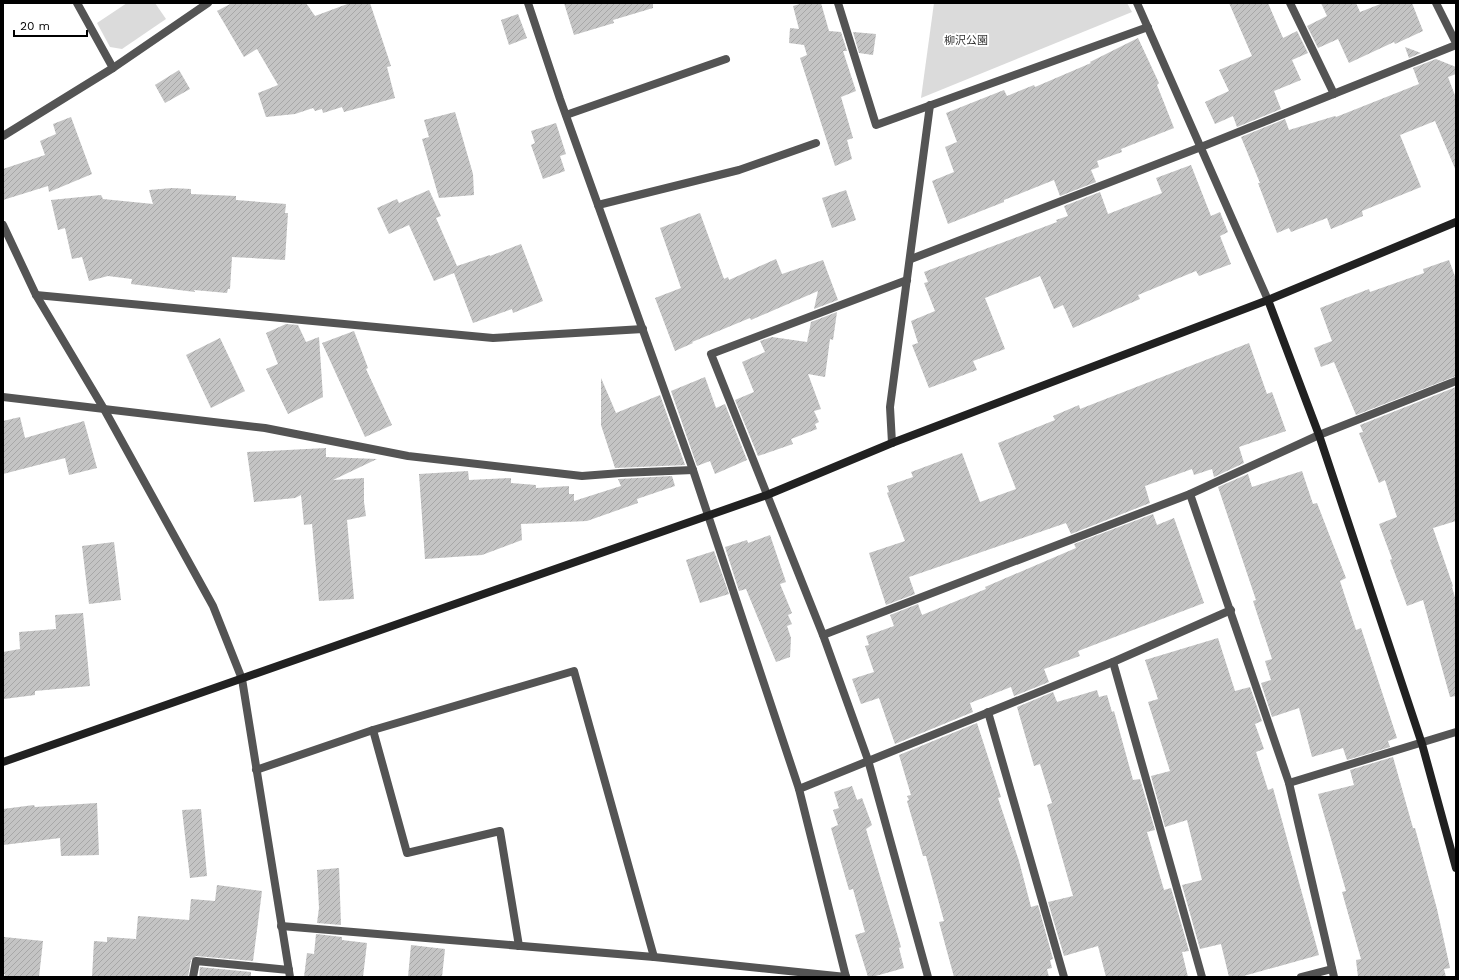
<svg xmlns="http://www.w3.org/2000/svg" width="1459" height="980" viewBox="0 0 1459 980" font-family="'Work Sans','Noto Sans JP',sans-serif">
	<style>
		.park { fill: #dbdbdb }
		.building { fill: url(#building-hatch) }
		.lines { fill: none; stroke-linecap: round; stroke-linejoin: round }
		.lane { stroke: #545454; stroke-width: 8 }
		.street { stroke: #545454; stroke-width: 8 }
		.secondary { stroke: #212121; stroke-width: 8 }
		.labels { text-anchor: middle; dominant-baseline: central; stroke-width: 4; stroke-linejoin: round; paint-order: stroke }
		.park-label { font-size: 11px; fill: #323232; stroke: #fff }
	</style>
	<defs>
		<pattern id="building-hatch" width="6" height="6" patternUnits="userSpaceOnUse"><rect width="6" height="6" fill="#c4c4c4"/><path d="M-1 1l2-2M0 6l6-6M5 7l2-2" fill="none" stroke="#a7a7a7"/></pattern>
	</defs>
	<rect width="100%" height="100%" fill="#fff"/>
	<g class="park">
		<polygon points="127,3 155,3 166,19 122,49 110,47 97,23"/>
		<polygon points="934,3 1127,3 1132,12 921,98"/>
	</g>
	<g class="building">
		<polygon points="232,3 306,3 315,16 350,3 370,3 391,66 387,67 395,98 344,112 342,107 323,113 322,109 315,111 313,108 295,114 266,117 258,93 278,85 257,49 244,57 217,11"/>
		<polygon points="564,3 653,3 653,8 613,20 614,23 574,35"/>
		<polygon points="803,3 821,3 829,31 841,32 847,51 843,51 856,91 841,97 853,138 847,140 852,159 835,166 800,58 807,55 804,45 789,43 790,28 799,29 793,6"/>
		<polygon points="1229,3 1268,3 1283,38 1297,31 1308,53 1292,60 1301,80 1274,91 1281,109 1237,127 1233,116 1215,124 1205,102 1229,91 1219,70 1252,56"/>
		<polygon points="1321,3 1356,3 1360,12 1383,3 1412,3 1423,31 1395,44 1394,42 1349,63 1338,39 1318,48 1307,26 1327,16"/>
		<polygon points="518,14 527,38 509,45 501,20"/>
		<polygon points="853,32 876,34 873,55 859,53"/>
		<polygon points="1138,38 1159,83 1157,85 1174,128 1121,149 1122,152 1097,161 1099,167 1091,170 1096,182 1060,196 1054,180 1004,200 1004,202 948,224 932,181 954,172 945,147 957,142 946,113 1004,90 1007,96 1034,85 1035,87 1091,63 1090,62"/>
		<polygon points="1405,47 1421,53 1409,58"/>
		<polygon points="1436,59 1456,67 1456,74 1448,77 1456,98 1456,171 1435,121 1400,135 1421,187 1362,211 1363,216 1331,229 1327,218 1291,232 1289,228 1277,233 1258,183 1260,183 1241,137 1285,119 1289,130 1335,116 1336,117 1419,84 1413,68"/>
		<polygon points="179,70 190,89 165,103 155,85"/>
		<polygon points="455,112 473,174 474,195 439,198 422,139 429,137 424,120"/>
		<polygon points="71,117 92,174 49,192 48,186 3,200 3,169 45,155 40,141 56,134 53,124"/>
		<polygon points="556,123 566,154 560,156 565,171 543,179 531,145 535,143 531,131"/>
		<polygon points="1191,165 1211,216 1220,212 1228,232 1220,236 1231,264 1199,276 1196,271 1138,295 1140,299 1073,328 1063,305 1054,309 1040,276 985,298 1005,349 973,361 977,370 929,388 912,345 918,343 911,321 935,311 924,283 928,282 924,272 1057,222 1056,220 1068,216 1064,206 1100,192 1108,214 1162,193 1156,178"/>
		<polygon points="172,188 191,189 191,194 236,196 236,200 286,204 285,213 288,213 285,260 232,257 230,289 228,289 227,293 194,290 195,292 131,284 132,279 108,276 89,281 82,257 72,259 65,228 58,230 51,200 101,195 103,199 153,204 149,190"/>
		<polygon points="429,190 441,216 436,218 457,266 490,255 490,256 521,244 543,301 513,313 512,309 473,323 454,273 434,281 409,225 389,234 377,208 397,199 399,203"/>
		<polygon points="846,190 856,220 832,228 822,198"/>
		<polygon points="700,213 724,279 728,277 729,280 776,259 782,274 823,260 838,300 814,309 818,291 751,320 750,318 692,342 693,343 675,351 655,298 681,288 660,228"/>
		<polygon points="1449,260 1456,279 1456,376 1356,415 1334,362 1321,367 1314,348 1332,341 1320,308 1369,289 1370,292 1424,273 1423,269"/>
		<polygon points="837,312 833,340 830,339 825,377 808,374 821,409 814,411 819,422 815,424 817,429 791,439 793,444 758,456 735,400 754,392 742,362 765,352 760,341 772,337 807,342 811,322"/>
		<polygon points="286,324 298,325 306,342 319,337 323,397 288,414 266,369 278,364 266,333"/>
		<polygon points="354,331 368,368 366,369 392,425 365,437 322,343"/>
		<polygon points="220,338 245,391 211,408 186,355"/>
		<polygon points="1249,343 1267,394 1272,392 1286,431 1239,447 1244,463 1214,477 1212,469 1194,475 1192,469 1145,486 1150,503 1071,534 1066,523 909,577 915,594 886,605 869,553 905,541 887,493 889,492 887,486 913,477 911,472 962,453 980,502 1016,489 998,443 1055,420 1053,416 1079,405 1080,409"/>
		<polygon points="705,377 716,408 725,404 747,460 715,474 710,461 697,466 671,391"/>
		<polygon points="601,378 616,413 660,395 685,465 615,468 601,425"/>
		<polygon points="1456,387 1456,521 1433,528 1453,586 1452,587 1456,601 1456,696 1450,697 1423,600 1407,606 1390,560 1392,559 1379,524 1397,517 1385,480 1379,483 1359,433 1363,432 1360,425"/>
		<polygon points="20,417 25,438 84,421 97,468 69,475 65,458 3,474 3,421"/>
		<polygon points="326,448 326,457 377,459 333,480 364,478 364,502 366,516 347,520 354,599 319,601 312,524 304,525 301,495 295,498 254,502 247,452"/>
		<polygon points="468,471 469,480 511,478 511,483 536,485 536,488 569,486 569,494 574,494 574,501 621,486 618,479 672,476 675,486 637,499 638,503 587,521 521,524 522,540 482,555 425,559 419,474"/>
		<polygon points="1302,471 1313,504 1317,503 1346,578 1340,581 1356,630 1361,628 1397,738 1388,741 1390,747 1347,760 1343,748 1312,757 1299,708 1272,717 1261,683 1271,680 1265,661 1272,659 1253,601 1256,600 1218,487 1248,474 1252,487"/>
		<polygon points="1153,514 1157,525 1174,518 1204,603 1078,651 1080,656 1044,669 1049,682 1014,696 1011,687 970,703 973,712 895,744 879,698 861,704 852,679 874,672 865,646 869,645 866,636 894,626 890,615 918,604 922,615 986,589 985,587 1076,548 1074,544"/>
		<polygon points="770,535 786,582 780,584 792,613 788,615 792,624 787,626 791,638 790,657 776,662 746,589 739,591 725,547 747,540 748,543"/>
		<polygon points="114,542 121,600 89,604 82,546"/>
		<polygon points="714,551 729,594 700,603 686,560"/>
		<polygon points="83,613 90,686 35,691 35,695 4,699 3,652 20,649 19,632 56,629 55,615"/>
		<polygon points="1218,638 1235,691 1250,687 1262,721 1255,724 1264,749 1256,752 1268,790 1273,788 1319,955 1240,977 1229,977 1221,944 1200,949 1182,885 1202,880 1187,820 1165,827 1151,776 1170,771 1148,702 1158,699 1145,660"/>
		<polygon points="1097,690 1099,697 1107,695 1112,712 1114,711 1133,780 1140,779 1155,830 1147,832 1164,890 1171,888 1189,951 1182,952 1188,977 1106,977 1098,946 1064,956 1048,902 1073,896 1047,805 1052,803 1040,764 1034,766 1017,707 1053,692 1057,702"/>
		<polygon points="977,723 1001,797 998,798 1019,861 1031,907 1038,905 1053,959 1050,960 1052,968 1047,969 1049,977 954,977 939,922 944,921 926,856 923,856 907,801 909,800 907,796 911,795 899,755"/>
		<polygon points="1393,757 1413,828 1415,828 1437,909 1450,968 1444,969 1446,977 1358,977 1356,960 1361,959 1342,892 1346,891 1318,794 1354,785 1350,770"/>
		<polygon points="852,786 857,800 862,798 872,825 866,829 901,947 899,948 904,968 872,977 868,977 855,935 865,932 853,889 849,890 831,828 838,825 833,810 839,808 834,792"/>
		<polygon points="97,803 99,855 61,856 60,838 3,845 3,809 34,805 35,807"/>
		<polygon points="201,809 207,876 190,878 182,810"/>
		<polygon points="339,868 341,925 317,923 319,908 317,870"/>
		<polygon points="217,885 262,891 253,961 196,956 191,960 188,977 92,977 94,941 107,942 107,937 136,939 138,916 189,920 191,899 215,901"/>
		<polygon points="316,934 342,937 342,940 367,943 363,977 304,977 307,953 314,954"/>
		<polygon points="4,937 43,941 39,977 4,977 5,974 3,974"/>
		<polygon points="411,945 445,949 442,977 408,977"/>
		<polygon points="200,967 251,972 251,977 199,977"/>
	</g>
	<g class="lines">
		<polyline class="lane" points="36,295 493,338 643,329"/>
		<g class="street">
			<polyline points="77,3 113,68"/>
			<polyline points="528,3 560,99 693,470 799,789 846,977"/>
			<polyline points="838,3 876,125 1148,27"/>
			<polyline points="1137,3 1268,300"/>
			<polyline points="1290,3 1334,94"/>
			<polyline points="1436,3 1456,43"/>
			<polyline points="566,115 726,59"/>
			<polyline points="3,136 113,68 208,3"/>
			<polyline points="598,205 739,170 816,143"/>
			<polyline points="3,225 36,295 104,409 213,606 242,679 290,977"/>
			<polyline points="911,259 1201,147 1456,45"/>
			<polyline points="907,280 711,354 823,635 868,760 928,977"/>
			<polyline points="3,397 265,428 408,456 582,476 621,473 693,470"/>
			<polyline points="892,443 890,407 930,105"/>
			<polyline points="1190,494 1289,783 1334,977"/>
			<polyline points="823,635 1190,494 1319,435 1456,381"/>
			<polyline points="1113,662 1202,977"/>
			<polyline points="988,712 1064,977"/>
			<polyline points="373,730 407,853 500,831 519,946"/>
			<polyline points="256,770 373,730 574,671 654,957"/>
			<polyline points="1289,783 1456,732"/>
			<polyline points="799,789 1113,662 1231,610"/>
			<polyline points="281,926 654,957 846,977"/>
			<polyline points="193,977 196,961 289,970"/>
			<polyline points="1301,977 1332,969"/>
		</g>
		<g class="secondary">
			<polyline points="1268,300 1319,435 1422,744 1456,868"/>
			<polyline points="3,762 767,495 892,443 1268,300 1456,222"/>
		</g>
	</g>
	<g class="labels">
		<g class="park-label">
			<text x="966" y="40">柳沢公園</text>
		</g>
	</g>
	<rect width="1459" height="980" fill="none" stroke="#000000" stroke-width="8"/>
	<path d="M14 30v6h73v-6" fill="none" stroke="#000000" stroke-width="2"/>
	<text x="20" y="30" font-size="12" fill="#000000" stroke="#ffffff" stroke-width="3" paint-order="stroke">20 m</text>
</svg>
